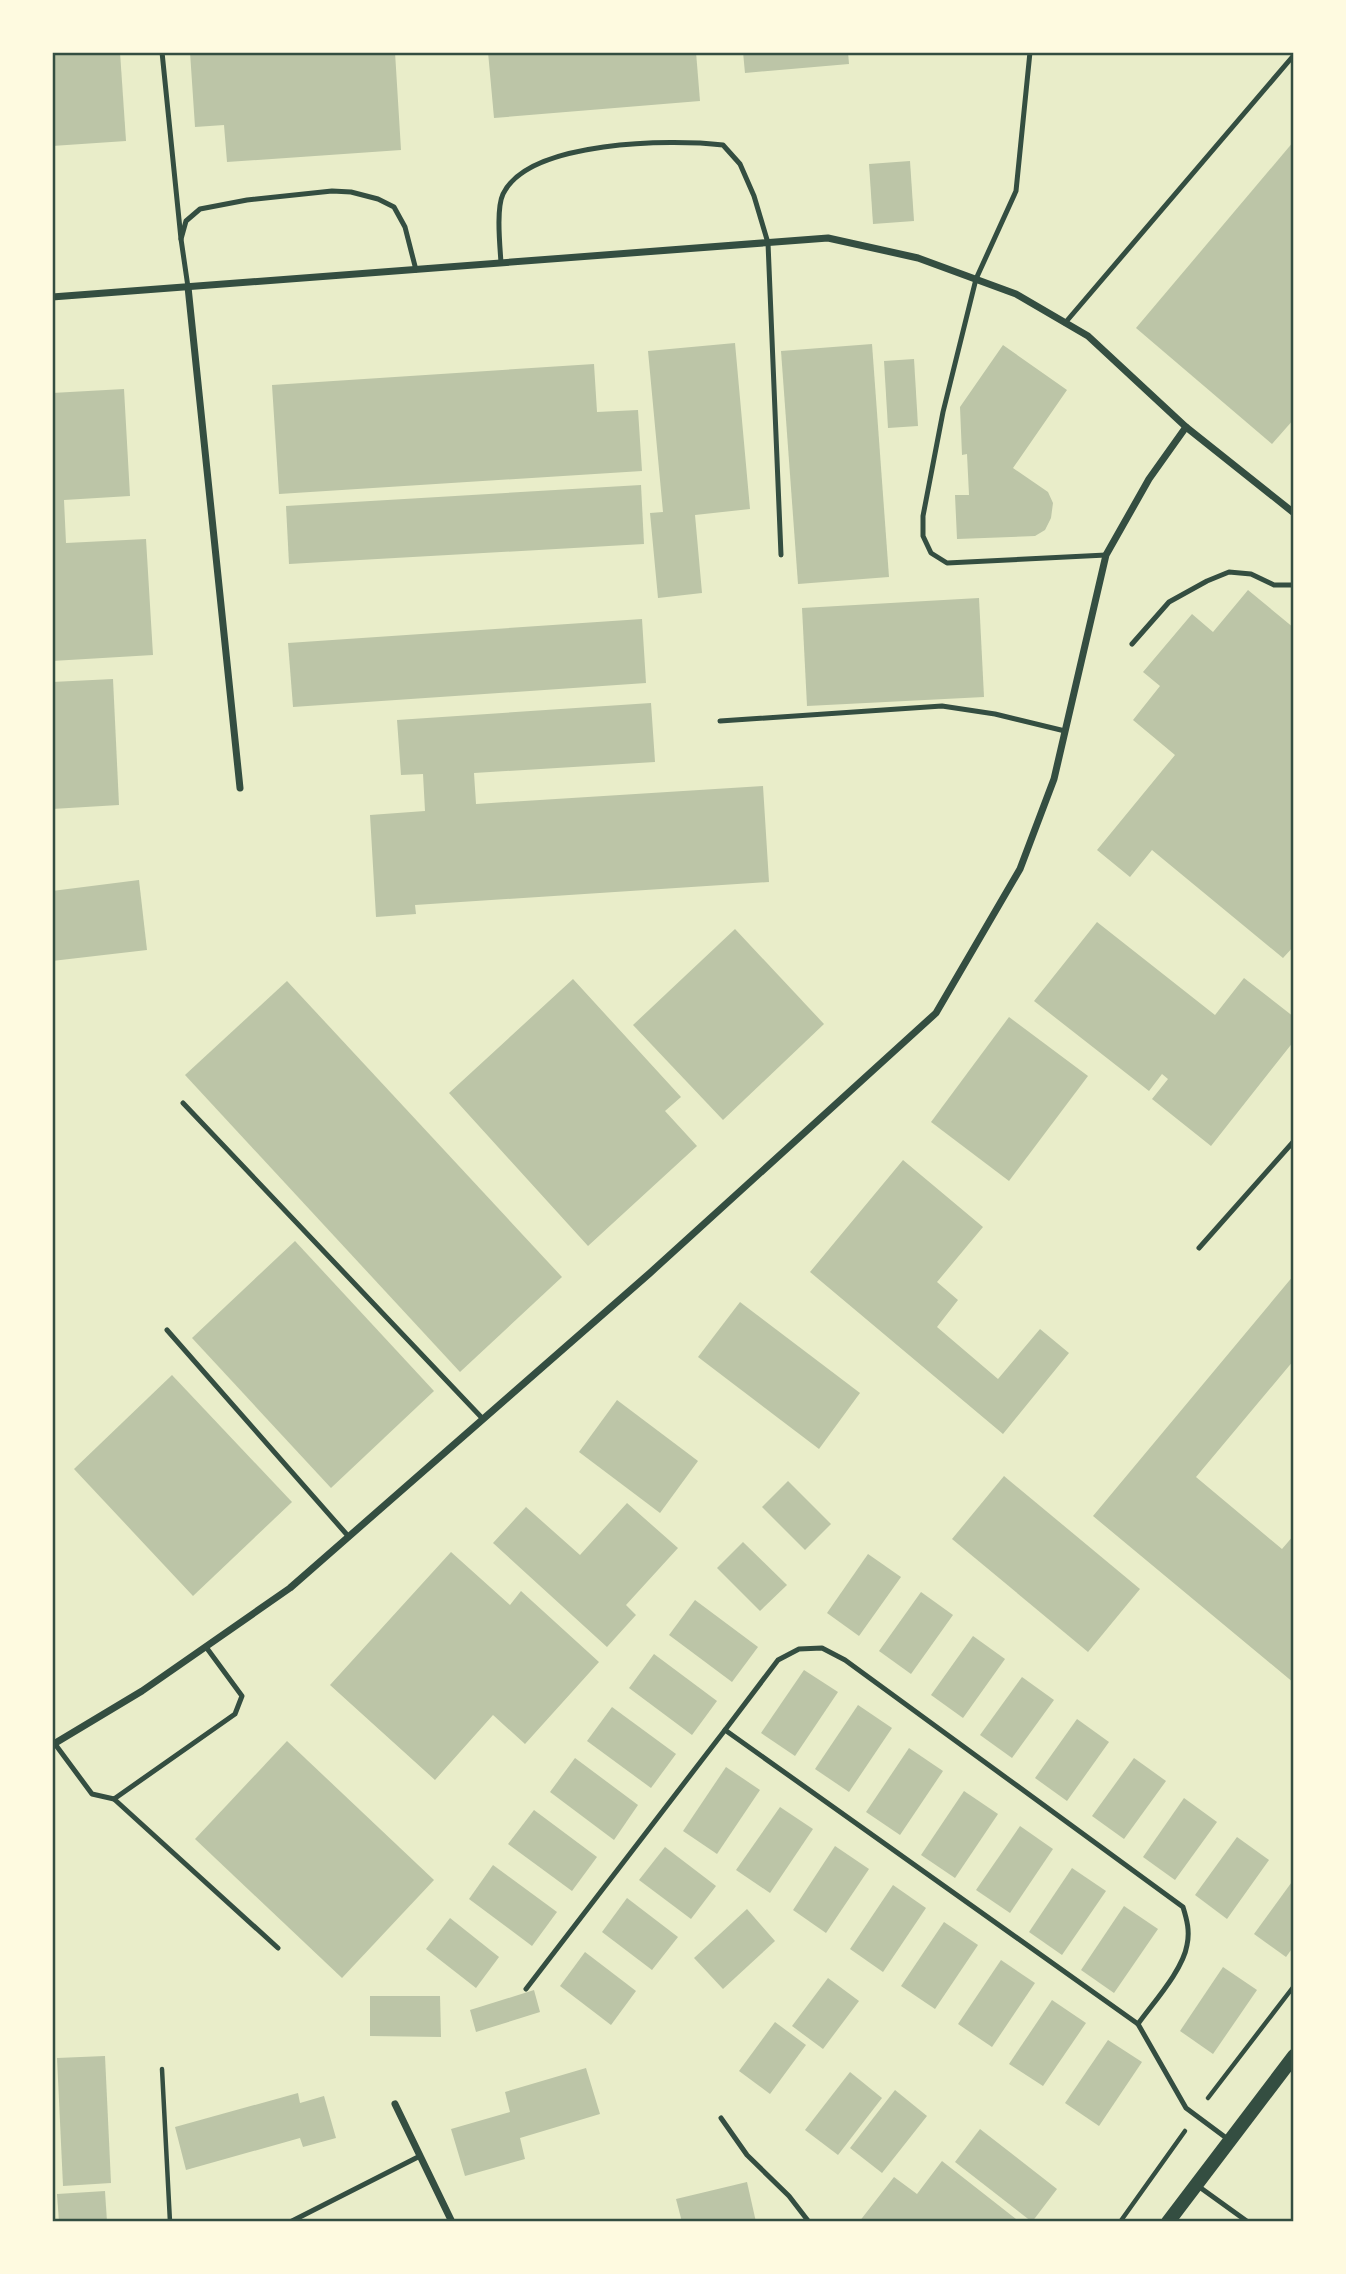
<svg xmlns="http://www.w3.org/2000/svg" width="1346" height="2274" viewBox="0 0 1346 2274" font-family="Quicksand,sans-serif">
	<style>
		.building { fill: #bcc5a7 }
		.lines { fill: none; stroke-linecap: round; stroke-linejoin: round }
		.path { stroke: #344e41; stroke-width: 4.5 }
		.service { stroke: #344e41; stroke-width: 5 }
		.minor { stroke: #344e41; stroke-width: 7 }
		.secondary { stroke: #344e41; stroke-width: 14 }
		.neatline { fill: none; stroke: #344e41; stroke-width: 2.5 }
	</style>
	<rect width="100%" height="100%" fill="#e9edc9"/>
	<g class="building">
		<polygon points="52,52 120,52 126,141 52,146"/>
		<polygon points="190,52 395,52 401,150 227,162 224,125 195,127"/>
		<polygon points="488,52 696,52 700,101 494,118"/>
		<polygon points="743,52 848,52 849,64 745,73"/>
		<polygon points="1294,141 1294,419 1272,444 1136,328"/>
		<polygon points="910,161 914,221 873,224 869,164"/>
		<polygon points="735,343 750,509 695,515 702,593 658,598 650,513 663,512 648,351"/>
		<polygon points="872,344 889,577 798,584 781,351"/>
		<polygon points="1003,345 1067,390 1013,468 1048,492 1053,503 1051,518 1045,530 1035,536 957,539 955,495 969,495 967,454 962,455 960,407"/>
		<polygon points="914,359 918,426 888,428 884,361"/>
		<polygon points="594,364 597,412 638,410 642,471 279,494 272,385"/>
		<polygon points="124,389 130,496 64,500 66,543 146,539 153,655 52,661 52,393"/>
		<polygon points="641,485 644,544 289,564 286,506"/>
		<polygon points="1248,590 1294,628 1294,946 1283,958 1152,850 1130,877 1097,850 1175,755 1133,720 1160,686 1143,672 1192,614 1213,632"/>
		<polygon points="979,598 984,697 807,706 802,608"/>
		<polygon points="642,619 646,683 293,707 288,643"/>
		<polygon points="113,679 119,805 52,809 52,682"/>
		<polygon points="651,703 655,762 474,773 476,804 763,786 769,882 415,905 416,914 376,917 370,815 425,811 423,774 401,775 397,720"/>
		<polygon points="139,880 147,950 52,961 52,891"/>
		<polygon points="1097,922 1215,1015 1244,978 1294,1017 1294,1041 1211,1146 1152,1099 1168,1079 1162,1074 1149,1091 1034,1001"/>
		<polygon points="735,929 824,1024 723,1120 633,1025"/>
		<polygon points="573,979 681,1097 665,1111 697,1146 588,1246 449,1093"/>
		<polygon points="287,981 562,1277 460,1372 185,1075"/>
		<polygon points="1009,1017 1088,1076 1009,1181 931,1122"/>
		<polygon points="903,1160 983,1227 937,1282 958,1300 937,1327 998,1379 1040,1329 1069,1353 1003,1434 810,1272"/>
		<polygon points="295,1241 434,1391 331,1488 192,1338"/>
		<polygon points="1294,1275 1294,1360 1196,1477 1282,1549 1294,1535 1294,1683 1093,1516"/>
		<polygon points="740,1302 860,1393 819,1449 698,1357"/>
		<polygon points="172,1375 292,1502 193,1596 74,1469"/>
		<polygon points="617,1400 698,1461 660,1513 579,1452"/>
		<polygon points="1004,1476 1140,1589 1088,1652 952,1539"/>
		<polygon points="788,1481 831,1524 805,1550 762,1507"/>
		<polygon points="627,1503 678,1548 626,1605 636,1615 607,1647 493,1543 526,1507 580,1555"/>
		<polygon points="743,1542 787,1585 760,1611 717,1568"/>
		<polygon points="451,1552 510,1605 521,1591 599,1662 525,1744 493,1715 435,1780 330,1685"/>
		<polygon points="868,1554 901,1577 859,1636 827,1613"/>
		<polygon points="921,1592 953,1615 911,1674 879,1651"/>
		<polygon points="695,1600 758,1647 732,1682 669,1635"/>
		<polygon points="973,1636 1005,1659 963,1718 931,1695"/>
		<polygon points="654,1654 717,1701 692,1735 629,1688"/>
		<polygon points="804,1670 838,1692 795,1756 761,1733"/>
		<polygon points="1022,1677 1054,1700 1012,1758 980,1735"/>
		<polygon points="858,1705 892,1728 849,1792 815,1769"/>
		<polygon points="612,1707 676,1754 651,1788 587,1741"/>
		<polygon points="1077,1719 1109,1742 1067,1801 1035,1778"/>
		<polygon points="287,1741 434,1880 342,1978 195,1839"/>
		<polygon points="909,1748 943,1771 900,1835 866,1812"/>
		<polygon points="575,1758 638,1805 614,1840 550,1792"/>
		<polygon points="1134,1758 1166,1781 1124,1839 1092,1816"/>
		<polygon points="726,1767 760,1790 717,1854 683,1831"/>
		<polygon points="964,1791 998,1814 955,1878 921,1855"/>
		<polygon points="1184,1798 1217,1822 1175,1880 1143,1857"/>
		<polygon points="780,1807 813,1829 770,1893 736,1870"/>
		<polygon points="534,1810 597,1857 572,1891 508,1844"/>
		<polygon points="1020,1826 1053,1849 1010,1913 976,1890"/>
		<polygon points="1237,1837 1269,1860 1227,1919 1195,1895"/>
		<polygon points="835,1846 869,1869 826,1933 793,1910"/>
		<polygon points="665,1847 716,1886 691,1919 639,1880"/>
		<polygon points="493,1865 557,1912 532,1946 469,1899"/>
		<polygon points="1072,1868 1106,1891 1062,1955 1029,1932"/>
		<polygon points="1294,1879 1294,1946 1286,1957 1254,1934"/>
		<polygon points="893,1885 926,1908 883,1972 850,1949"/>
		<polygon points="627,1898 678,1937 652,1970 602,1932"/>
		<polygon points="1124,1906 1158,1929 1114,1993 1081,1970"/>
		<polygon points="747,1909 775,1941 723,1989 694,1958"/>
		<polygon points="450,1918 499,1957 476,1988 426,1949"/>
		<polygon points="944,1922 978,1945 935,2009 901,1986"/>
		<polygon points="585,1952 636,1991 611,2025 560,1986"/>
		<polygon points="1001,1960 1035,1983 992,2047 958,2024"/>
		<polygon points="1223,1967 1257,1990 1213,2054 1180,2031"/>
		<polygon points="828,1978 859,2001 823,2049 792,2026"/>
		<polygon points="534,1990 540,2012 476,2032 470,2010"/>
		<polygon points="370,1996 440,1996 441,2037 370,2036"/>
		<polygon points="1052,2000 1086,2023 1043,2086 1009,2064"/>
		<polygon points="775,2022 806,2045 770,2094 739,2071"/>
		<polygon points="1108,2040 1142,2062 1099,2126 1065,2103"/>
		<polygon points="105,2056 111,2183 63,2186 57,2058"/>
		<polygon points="586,2068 600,2114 520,2138 525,2159 465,2176 451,2129 510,2112 505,2092"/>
		<polygon points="850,2072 882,2098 838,2155 805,2130"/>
		<polygon points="895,2090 927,2116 882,2173 850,2148"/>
		<polygon points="298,2093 300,2103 324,2096 336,2138 303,2147 300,2138 186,2170 175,2127"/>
		<polygon points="980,2129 1057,2189 1032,2222 955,2162"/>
		<polygon points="942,2161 1016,2219 1014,2222 859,2222 894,2177 917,2194"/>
		<polygon points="747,2182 756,2222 682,2222 676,2199"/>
		<polygon points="105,2191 107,2222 59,2222 57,2194"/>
	</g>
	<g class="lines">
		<g class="path">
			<polyline points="162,2069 170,2222"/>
			<polyline points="1208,2098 1294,1986"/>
			<polyline points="1120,2222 1185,2131"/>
		</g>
		<g class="service">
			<polyline points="162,52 181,239 188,287"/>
			<polyline points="1030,52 1016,191 976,279 943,412 923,516 923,536 931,553 947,563 1106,555"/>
			<polyline points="181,239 186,221 200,209 247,200 332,191 351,192 378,199 394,207 405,227 416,270"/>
			<path d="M501,263c-1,-17 -5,-54 2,-69 26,-54 169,-55 220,-49l17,19 14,32 14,47 13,312"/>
			<polyline points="1065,323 1294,55"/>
			<polyline points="1132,644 1169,602 1207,581 1229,572 1251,574 1274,585 1294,585"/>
			<polyline points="720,721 942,706 995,714 1065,731"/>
			<polyline points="183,1103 483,1419"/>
			<polyline points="1199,1248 1294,1141"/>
			<polyline points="167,1330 349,1537"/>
			<path d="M725,1730l53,-70 21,-11 23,-1 23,12 338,247c4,13 7,24 4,38 -4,25 -34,58 -49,79"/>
			<polyline points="55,1744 92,1794 114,1799 235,1714 242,1696 206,1647"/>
			<polyline points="114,1799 278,1948"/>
			<polyline points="526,1989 725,1730 1138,2024 1186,2108 1229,2140"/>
			<polyline points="721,2118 747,2155 789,2196 809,2222"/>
			<polyline points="1198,2186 1248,2222"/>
			<polyline points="290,2222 420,2156"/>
		</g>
		<g class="minor">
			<polyline points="188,287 240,788"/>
			<polyline points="52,297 828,238 918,258 1016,294 1088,336 1186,427 1294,513"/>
			<polyline points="52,1745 142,1691 290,1588 650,1273 936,1013 1020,869 1054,779 1106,555 1149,479 1186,427"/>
			<polyline points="395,2104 452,2222"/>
		</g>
		<polyline class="secondary" points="1168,2222 1294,2056"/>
	</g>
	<rect width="1346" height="2274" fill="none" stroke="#fefae0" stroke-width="108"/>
	<rect x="54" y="54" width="1238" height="2166" class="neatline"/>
</svg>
